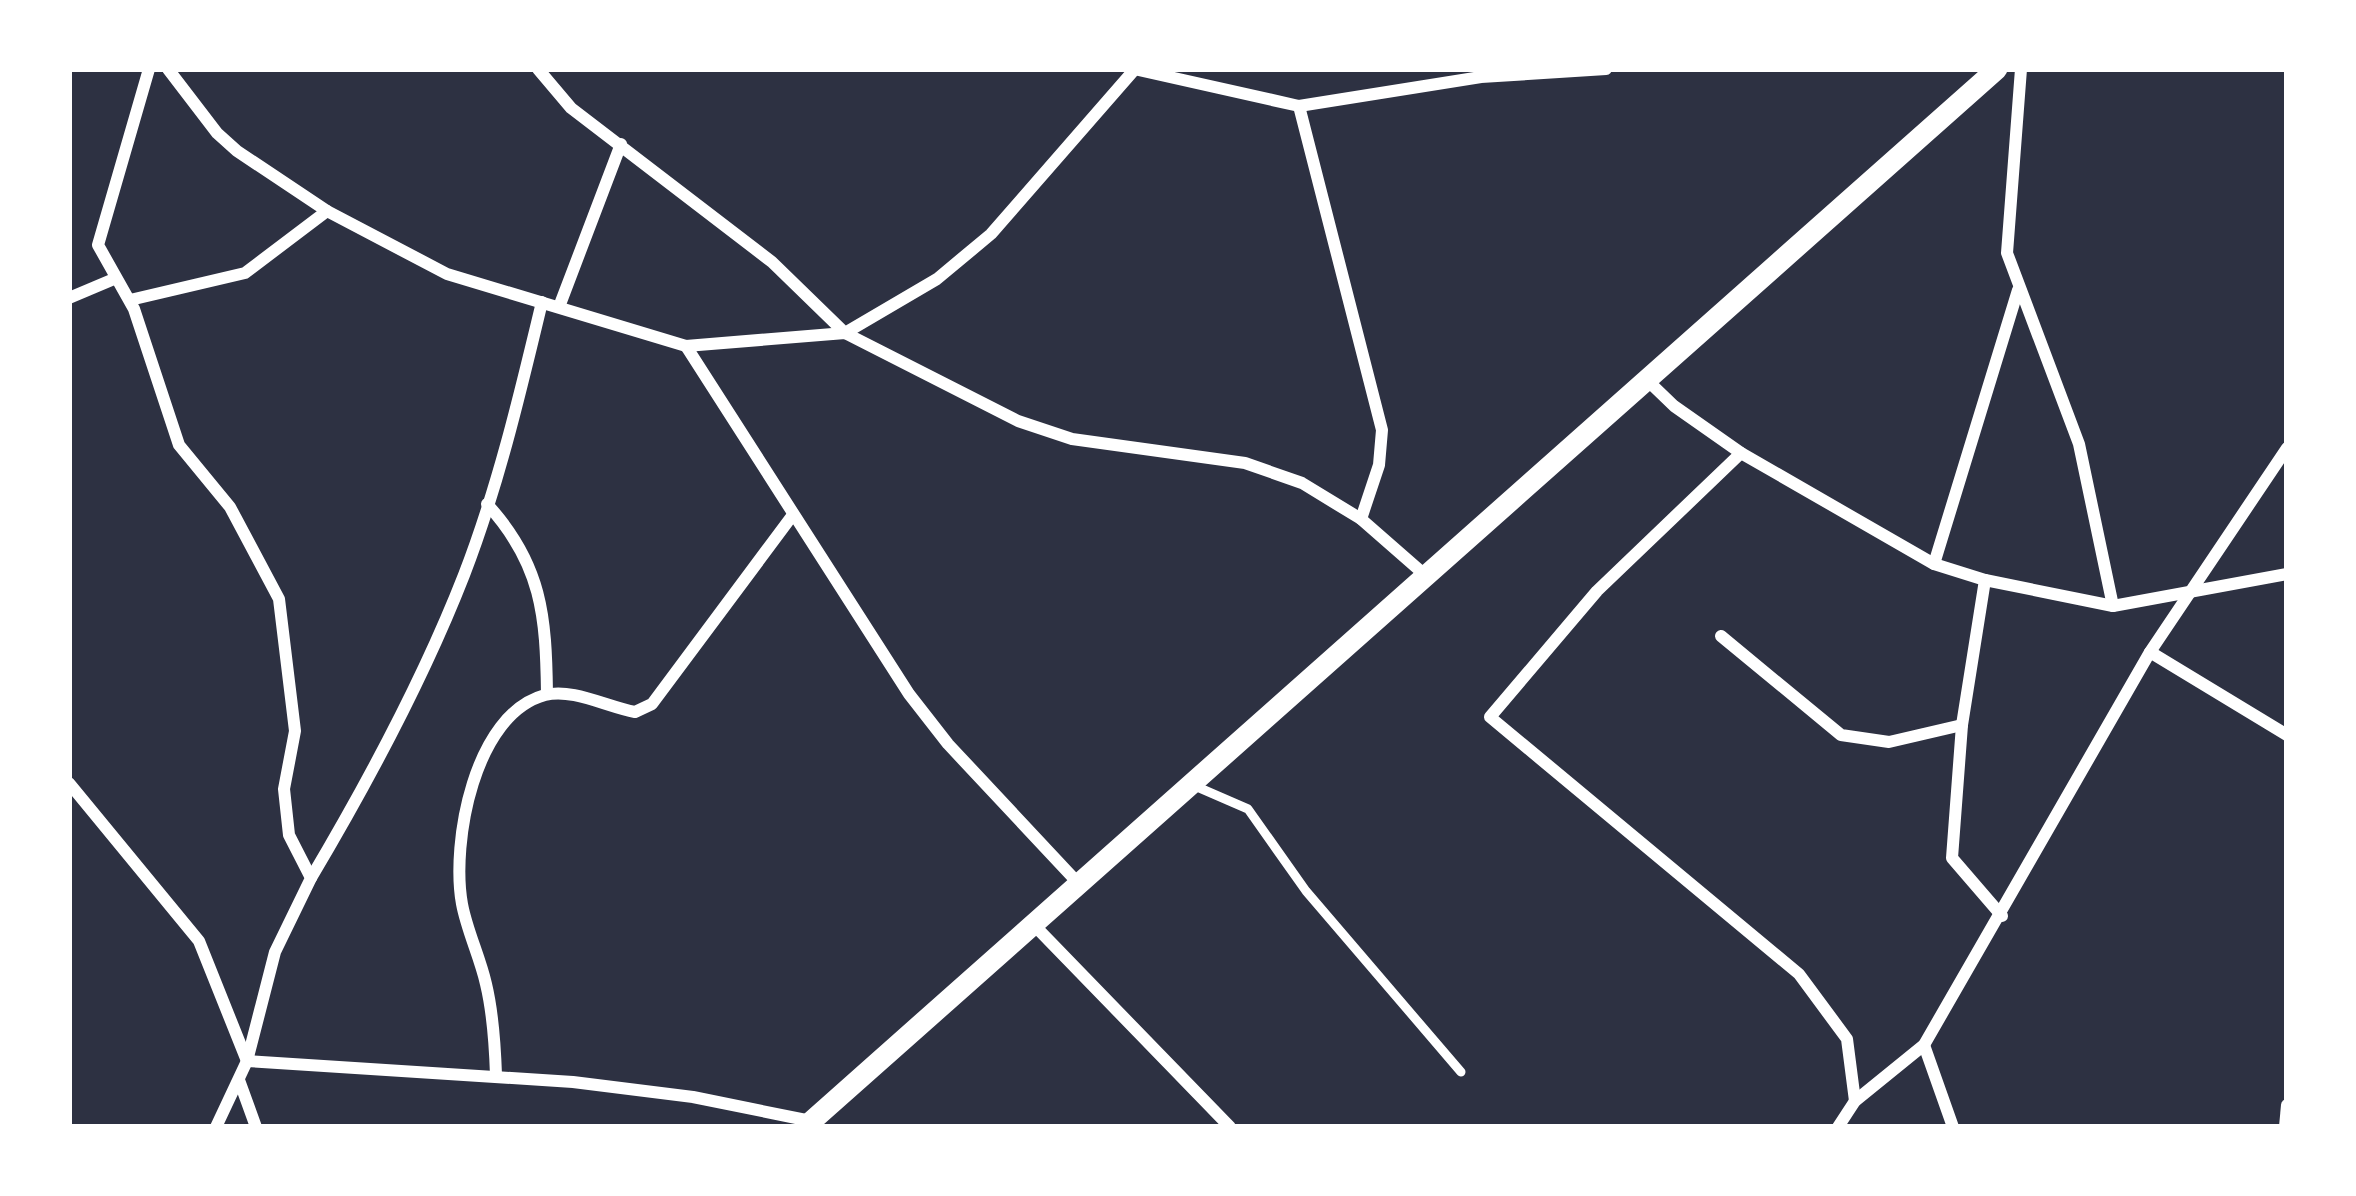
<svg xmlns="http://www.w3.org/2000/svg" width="2356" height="1196" viewBox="0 0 2356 1196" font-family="'Varela Round',sans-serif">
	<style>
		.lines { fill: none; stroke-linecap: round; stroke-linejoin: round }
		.service { stroke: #fff; stroke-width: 9 }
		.minor { stroke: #fff; stroke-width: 12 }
		.tertiary { stroke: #fff; stroke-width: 21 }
	</style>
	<rect width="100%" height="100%" fill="#2d3142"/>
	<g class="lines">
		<polyline class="service" points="1195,786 1248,809 1306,891 1461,1072"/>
		<g class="minor">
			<polyline points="149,69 98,245 134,309 179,445 230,507 279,599 295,731 284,789 289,835 311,878 275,952 247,1061 216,1127"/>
			<polyline points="168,69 217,133 237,151 327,211 447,274 686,346 845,333 1018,421 1072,439 1245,463 1302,483 1361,519 1425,575"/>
			<polyline points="538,69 571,108 772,262 845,333 937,279 991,234 1135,69"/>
			<polyline points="1134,69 1299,106 1481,77 1606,69"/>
			<polyline points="2021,69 2007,253 2079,444 2113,606"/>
			<polyline points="1299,106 1382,430 1379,465 1361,519"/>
			<polyline points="69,298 114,279"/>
			<polyline points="130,300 245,273 327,211"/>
			<polyline points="559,307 621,144"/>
			<polyline points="686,346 909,694 948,744 1079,884"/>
			<polyline points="1646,379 1674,406 1741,453 1934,564 1985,580 2113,606 2287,574"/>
			<polyline points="1741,453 1597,591 1490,717 1799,974 1847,1039 1855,1101"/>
			<path d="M487,504c55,60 59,112 60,190"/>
			<polyline points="1934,564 2018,290"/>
			<polyline points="1985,580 1962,725 1952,858 2002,916"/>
			<polyline points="1721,636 1841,735 1889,742 1962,725"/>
			<polyline points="2150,652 2287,735"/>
			<polyline points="69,783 199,941 247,1061 573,1082 693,1097 811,1121"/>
			<path d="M311,878c57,-96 112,-198 153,-303 34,-88 56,-181 78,-273"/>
			<polyline points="1033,924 1230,1127"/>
			<polyline points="1924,1045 1953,1127"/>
			<path d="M496,1075c-1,-30 -3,-62 -10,-91 -6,-27 -19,-53 -24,-80 -11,-61 12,-190 83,-209 28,-7 62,12 90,17l17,-8 140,-188"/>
			<polyline points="239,1080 256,1127"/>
			<polyline points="1838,1127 1855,1101 1924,1045 2150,652 2287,448"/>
			<polyline points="2285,1127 2287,1105"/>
		</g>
		<polyline class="tertiary" points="805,1127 1997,69"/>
	</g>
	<rect width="2356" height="1196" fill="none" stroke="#ffffff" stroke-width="144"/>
</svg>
